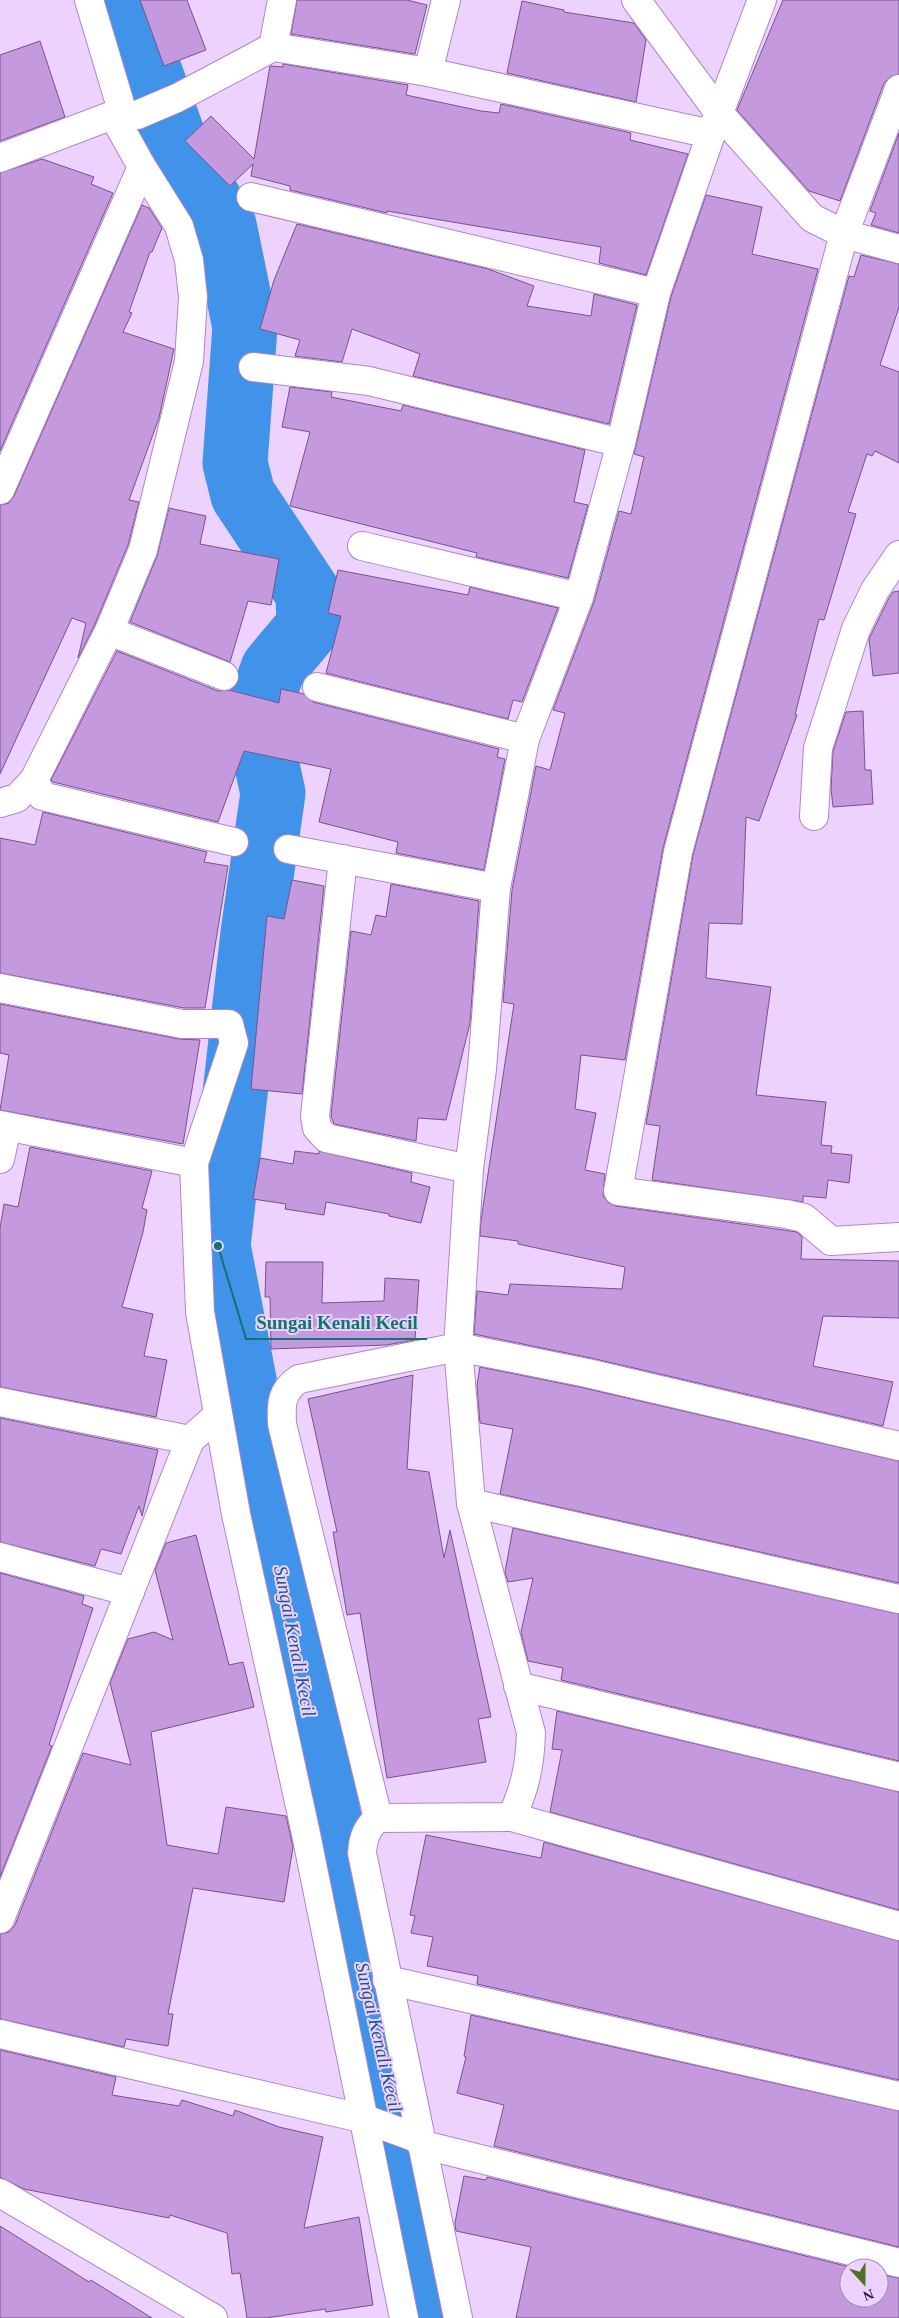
<svg xmlns="http://www.w3.org/2000/svg" width="899" height="2318" viewBox="0 0 899 2318" font-family="'Times New Roman',serif">
	<style>
		.lines { fill: none; stroke-linecap: round; stroke-linejoin: round }
		.river { stroke: #4193e9; stroke-width: 65 }
		.building { fill: #c499de; stroke: #795190 }
		.minor-casing { stroke: #b086ca; stroke-width: 30 }
		.minor { stroke: #fff; stroke-width: 28 }
		.labels { text-anchor: middle; dominant-baseline: central; stroke-width: 4; stroke-linejoin: round; paint-order: stroke }
		.water-label { font-size: 19px; font-style: italic; fill: #1d548c; stroke: #ecd2fd }
		.leader { fill: none; stroke: #0f766e; stroke-width: 2 }
		.callout-dot { fill: #0f766e; stroke: #ecd2fd; stroke-width: 2 }
		.callout-label { font-size: 19px; text-anchor: middle; font-weight: bold; fill: #0f766e; stroke: #ecd2fd; stroke-width: 4; stroke-linejoin: round; paint-order: stroke }
	</style>
	<rect width="100%" height="100%" fill="#ecd2fd"/>
	<g class="lines">
		<polyline class="river" points="132,0 139,42 175,142 224,225 245,327 235,463 243,495 308,593 309,626 273,669 256,716 273,793 253,933 218,1246 341,1880 387,2061 438,2318"/>
	</g>
	<g class="building">
		<polygon points="140,0 187,0 206,50 164,66"/>
		<polygon points="297,0 407,0 427,5 415,54 291,34"/>
		<polygon points="783,0 899,0 899,74 890,77 884,83 840,201 809,191 737,110"/>
		<polygon points="522,1 564,10 564,12 634,23 646,40 636,102 507,73"/>
		<polygon points="40,41 65,117 0,141 0,55"/>
		<polygon points="283,64 408,85 406,95 481,111 499,113 501,104 631,133 630,140 688,154 646,275 599,263 601,247 387,211 387,213 290,190 290,186 251,176 253,164 230,186 185,141 211,116 254,159 270,66 283,67"/>
		<polygon points="899,133 899,233 871,225 876,213 870,211"/>
		<polygon points="42,159 94,177 91,184 113,193 0,451 0,173"/>
		<polygon points="706,195 762,207 752,254 818,269 663,848 625,1060 581,1055 575,1109 596,1113 585,1170 605,1174 603,1196 609,1203 616,1206 797,1232 802,1237 801,1259 899,1261 899,1318 823,1316 813,1366 893,1382 883,1426 591,1358 474,1334 477,1291 508,1295 510,1284 622,1289 625,1267 518,1244 518,1241 480,1236 481,1220 514,1004 503,1002 512,890 536,766 550,770 565,713 553,710 594,602 619,511 631,514 644,457 634,454 671,297"/>
		<polygon points="142,205 149,208 162,228 152,252 150,252 129,312 132,313 123,332 174,349 159,418 129,500 139,502 128,545 95,624 78,658 86,623 72,618 0,774 0,505 9,503 14,496"/>
		<polygon points="297,224 488,269 534,286 527,306 591,316 594,294 637,305 609,424 413,376 420,354 352,329 342,362 295,356 300,340 260,329 274,280"/>
		<polygon points="861,255 899,264 899,307 880,365 899,372 899,463 875,451 872,456 867,454 848,512 856,514 824,620 819,619 795,715 797,715 759,821 746,817 742,924 709,923 706,978 771,987 756,1095 826,1102 821,1145 832,1146 831,1153 852,1155 849,1183 828,1180 826,1198 803,1196 803,1202 652,1180 660,1126 646,1124 693,855 849,276 854,277"/>
		<polygon points="290,387 332,392 331,397 401,411 403,405 585,450 574,502 588,505 568,578 476,557 477,553 290,506 310,432 282,427"/>
		<polygon points="169,508 206,516 200,544 279,559 271,605 248,601 230,662 130,622 157,556"/>
		<polygon points="338,570 468,595 470,587 558,608 522,702 513,700 508,719 326,673 341,616 328,613"/>
		<polygon points="899,591 899,673 873,676 869,639 889,598 893,592"/>
		<polygon points="117,651 218,691 229,690 279,703 281,689 304,694 313,702 499,749 497,757 505,759 484,870 396,853 398,842 319,822 331,769 244,751 218,822 53,782 51,780"/>
		<polygon points="863,711 865,770 871,770 873,804 833,807 831,789 833,751 846,712"/>
		<polygon points="43,812 207,852 204,862 228,866 205,1008 184,1008 0,973 0,838 35,845"/>
		<polygon points="292,880 324,886 302,1094 251,1089 267,916 284,919"/>
		<polygon points="391,884 479,901 470,1023 446,1120 418,1118 416,1141 334,1124 331,1116 351,931 371,935 376,915 386,917"/>
		<polygon points="0,1004 179,1039 200,1040 183,1144 0,1110 9,1055 0,1053"/>
		<polygon points="30,1147 152,1171 142,1208 147,1210 143,1232 122,1307 153,1314 144,1356 167,1360 156,1417 0,1387 0,1228 4,1204 18,1207"/>
		<polygon points="295,1151 319,1154 319,1151 412,1173 411,1182 430,1187 421,1223 389,1216 389,1214 326,1202 324,1215 285,1209 286,1204 253,1199 260,1158 293,1164"/>
		<polygon points="266,1262 323,1262 322,1303 384,1301 385,1278 419,1280 415,1340 386,1345 271,1349 270,1297 265,1297"/>
		<polygon points="480,1367 584,1388 899,1461 899,1583 500,1494 513,1429 480,1423 477,1385"/>
		<polygon points="413,1375 407,1469 429,1472 444,1558 450,1530 491,1717 478,1719 486,1762 387,1778 360,1613 347,1615 333,1532 337,1532 308,1399"/>
		<polygon points="0,1418 158,1450 142,1516 139,1506 121,1554 101,1549 95,1566 0,1542"/>
		<polygon points="513,1528 899,1614 899,1761 561,1680 563,1668 528,1661 521,1632 533,1578 508,1582 505,1572"/>
		<polygon points="196,1535 229,1665 243,1662 254,1707 151,1732 167,1845 218,1854 226,1807 286,1816 293,1847 284,1902 193,1888 168,2014 173,2014 168,2046 126,2039 124,2047 0,2019 0,1934 9,1932 15,1925 83,1753 131,1765 110,1683 128,1639 154,1632 173,1640 155,1570 166,1543"/>
		<polygon points="0,1573 84,1596 82,1604 93,1608 49,1745 52,1746 0,1877"/>
		<polygon points="557,1711 899,1792 899,1910 550,1812 562,1750 552,1749"/>
		<polygon points="426,1835 541,1858 544,1842 899,1941 899,2080 477,1984 478,1976 427,1966 433,1937 411,1933 415,1916 410,1915"/>
		<polygon points="471,2015 899,2111 899,2247 494,2146 504,2105 457,2093 466,2057 464,2056"/>
		<polygon points="0,2050 116,2077 112,2095 179,2106 182,2100 233,2116 235,2110 279,2127 323,2137 304,2228 359,2217 373,2305 326,2312 325,2309 266,2318 247,2318 240,2273 232,2274 227,2233 170,2215 169,2218 24,2189 0,2177"/>
		<polygon points="464,2176 486,2180 487,2177 854,2268 849,2268 849,2298 879,2298 879,2274 899,2278 899,2318 516,2318 531,2247 456,2231 455,2223"/>
		<polygon points="0,2226 89,2282 91,2280 152,2318 0,2318"/>
	</g>
	<g class="lines">
		<defs>
			<g id="minor">
				<polyline points="89,0 124,117"/>
				<polyline points="636,0 719,113 812,218 844,234 899,249"/>
				<polyline points="273,47 282,0"/>
				<polyline points="428,72 446,0"/>
				<polyline points="899,89 844,234 678,852 618,1191 786,1214 804,1218 831,1241 899,1237"/>
				<polyline points="0,158 113,115 137,115 177,98 273,47 428,72 711,134"/>
				<polyline points="251,197 656,293"/>
				<polyline points="253,367 369,381 621,443"/>
				<polyline points="0,490 142,167"/>
				<polyline points="362,546 579,597"/>
				<polyline points="109,631 224,676"/>
				<polyline points="317,687 525,739"/>
				<polyline points="34,780 42,796 234,842"/>
				<polyline points="0,803 17,798 34,780 109,631 143,550 189,361 193,297 189,260 179,226 142,167 113,115"/>
				<polyline points="814,816 818,748 856,629 875,590 899,555"/>
				<polyline points="288,849 496,888"/>
				<polyline points="343,859 315,1116 317,1128 326,1138 469,1169"/>
				<polyline points="0,988 182,1024 229,1024 234,1043 194,1163 200,1312 236,1514 306,1834 404,2318"/>
				<polyline points="0,1125 194,1163"/>
				<polyline points="0,1159 7,1127"/>
				<polyline points="0,1402 190,1440"/>
				<polyline points="471,1503 899,1599"/>
				<polyline points="0,1557 130,1592"/>
				<polyline points="518,1686 899,1777"/>
				<polyline points="512,1817 899,1926"/>
				<path d="M378,1818l-96,-394c-1,-20 -1,-33 17,-45l159,-32 129,26 312,73"/>
				<polyline points="0,1919 190,1440 218,1415"/>
				<polyline points="387,1980 899,2096"/>
				<polyline points="0,2034 365,2119 414,2137 424,2145 899,2263"/>
				<polyline points="0,2193 213,2318"/>
				<path d="M458,2318c-31,-155 -65,-310 -96,-465 1,-16 5,-25 16,-35l134,-1c13,-30 18,-51 19,-84l-60,-230 -13,-156 11,-178 13,-100 14,-181 29,-149 54,-142 42,-154 35,-150 55,-159 51,-134"/>
			</g>
		</defs>
		<use href="#minor" class="minor-casing"/>
		<use href="#minor" class="minor"/>
	</g>
	<g class="labels">
		<g class="water-label">
			<text transform="translate(295 1641) rotate(79)">Sungai Kenali Kecil</text>
			<text transform="translate(379 2037) rotate(77)">Sungai Kenali Kecil</text>
		</g>
	</g>
	<path class="leader" d="M218 1246L246 1339H427"/>
	<circle class="callout-dot" cx="218" cy="1246" r="5"/>
	<g class="callout-label">
		<text x="337" y="1329">Sungai Kenali Kecil</text>
	</g>
	<g transform="translate(864 2283) rotate(159)"><circle r="24" fill="#ecd2fd" stroke="#a28cb0"/>
	<path d="M0-4L9 19L0 12L-9 19Z" fill="#4c7029"/>
	<text y="-8" font-size="14" font-weight="bold" text-anchor="middle" fill="#33223d">N</text>
	</g>
</svg>
